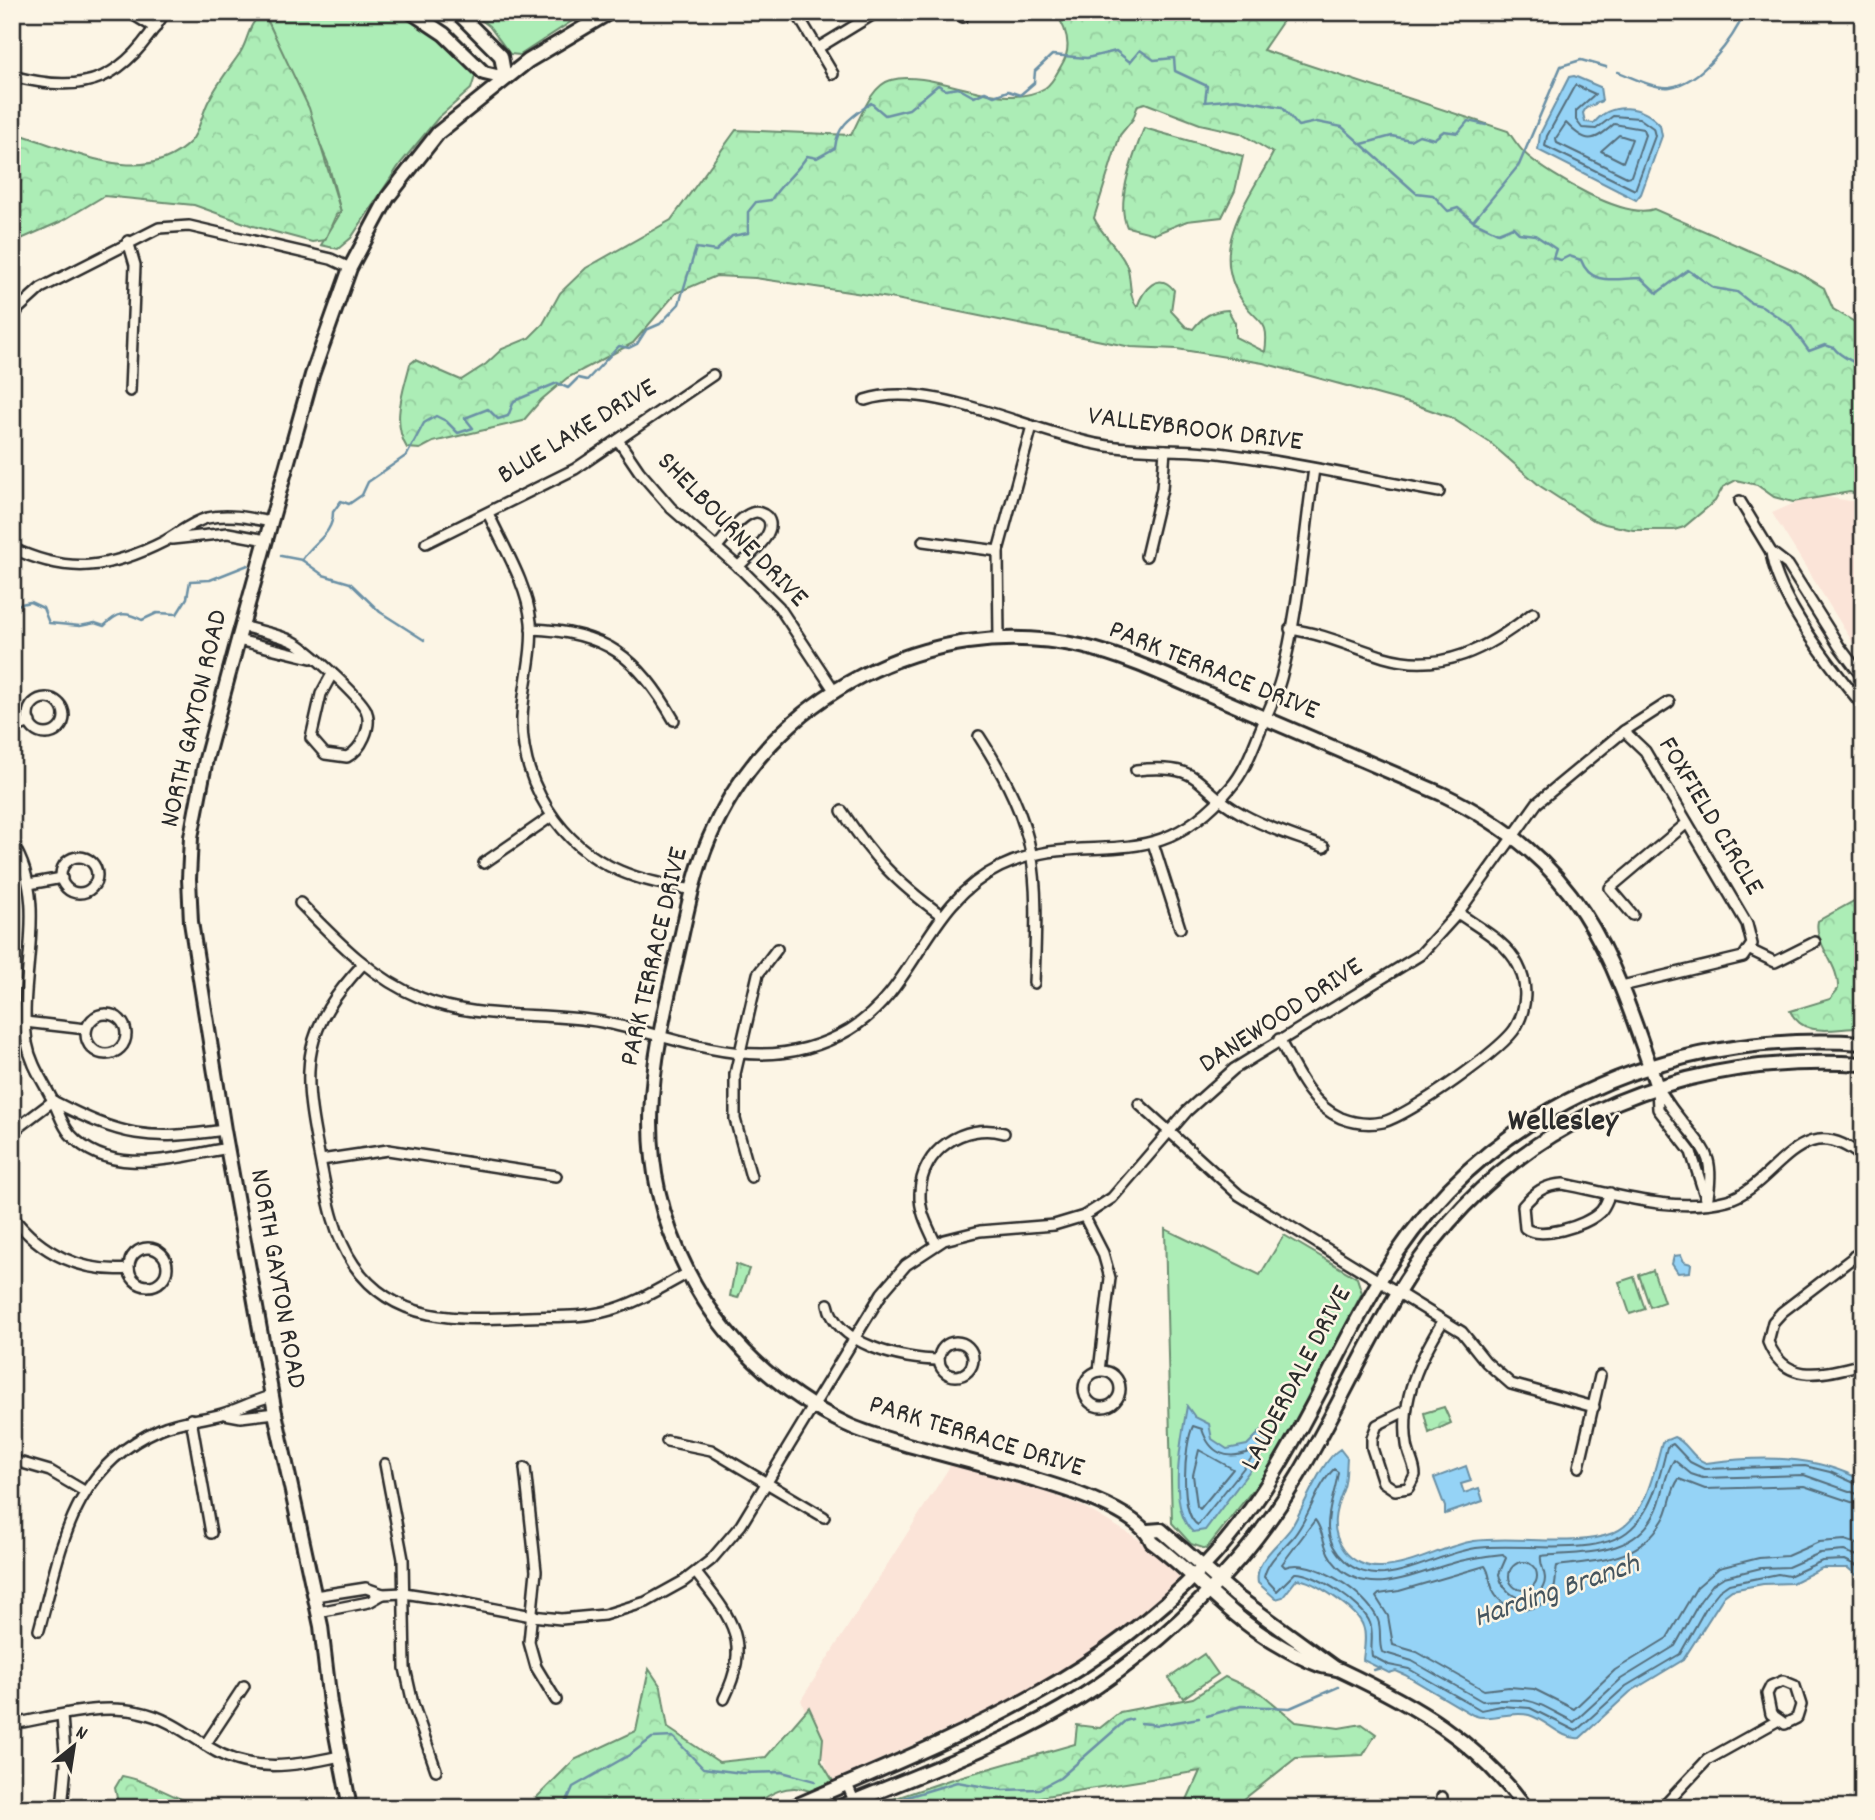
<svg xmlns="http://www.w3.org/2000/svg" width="1875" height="1820" viewBox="0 0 1875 1820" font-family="Dekko,sans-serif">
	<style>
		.built { fill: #fbe4d8 }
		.green { fill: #acedb6; stroke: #6c8c70; stroke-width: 2 }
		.forest { fill: url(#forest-crowns); stroke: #6c8c70; stroke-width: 2; fill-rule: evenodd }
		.water { fill: #95d3f6; stroke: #6b90a5; stroke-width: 2 }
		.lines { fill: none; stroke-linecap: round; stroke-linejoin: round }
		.shore { stroke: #556e7c; stroke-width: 2 }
		.stream { stroke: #6b90a5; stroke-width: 2.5 }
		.street-casing { stroke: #2b2b2b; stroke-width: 14 }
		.secondary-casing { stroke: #2b2b2b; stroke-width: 18 }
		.street { stroke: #fcf5e5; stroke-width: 9 }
		.secondary { stroke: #fcf5e5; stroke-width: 12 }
		.labels { text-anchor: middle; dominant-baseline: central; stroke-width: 5; stroke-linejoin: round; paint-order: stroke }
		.street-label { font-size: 28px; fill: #2b2b2b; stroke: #fcf5e5 }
		.water-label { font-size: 30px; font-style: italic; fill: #46555e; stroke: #fcf5e5 }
		.quarter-label { font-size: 32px; font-weight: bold; fill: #2b2b2b; stroke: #fcf5e5 }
	</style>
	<defs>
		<pattern id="forest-crowns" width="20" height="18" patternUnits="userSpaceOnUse" patternTransform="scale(1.75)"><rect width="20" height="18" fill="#acedb6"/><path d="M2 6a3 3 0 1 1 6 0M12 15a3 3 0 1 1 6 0" fill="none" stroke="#94cb9d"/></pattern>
	</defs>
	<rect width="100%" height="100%" fill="#fcf5e5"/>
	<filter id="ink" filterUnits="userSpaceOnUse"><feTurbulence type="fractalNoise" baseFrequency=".0143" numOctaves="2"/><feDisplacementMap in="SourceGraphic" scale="14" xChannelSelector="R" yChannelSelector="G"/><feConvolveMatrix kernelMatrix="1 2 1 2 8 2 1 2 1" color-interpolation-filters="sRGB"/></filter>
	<g filter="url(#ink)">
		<g class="built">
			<polygon points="1813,495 1863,503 1863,659 1772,513"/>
			<polygon points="952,1463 1028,1485 1084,1507 1140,1540 1174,1566 1180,1576 1176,1586 1133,1623 1024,1695 832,1781 801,1700"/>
		</g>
		<g class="green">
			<polygon points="264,12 402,12 434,30 476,73 471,89 438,118 400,164 351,238 338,249 321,245 341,212 328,163"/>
			<polygon points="471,12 586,12 520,55 510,54 489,26"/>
			<polygon points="1165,1229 1260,1275 1284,1235 1357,1278 1362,1293 1275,1462 1206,1549 1191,1544 1172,1523"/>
			<polygon points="1653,1270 1664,1302 1650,1307 1639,1275"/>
			<polygon points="1634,1277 1645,1309 1630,1314 1619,1282"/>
			<polygon points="1204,1654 1218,1674 1183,1698 1169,1678"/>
		</g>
		<g class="forest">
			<path d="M1055,12h234l-26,38 245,81c6,9 12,19 21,26 23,19 95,63 125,52l142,62 28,17 9,21 30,18v169l-13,-4 -57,10 -19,-5 -17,-12 -21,-5 -13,7 -8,14 -31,26 -10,3h-41l-28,-6 -14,-5 -51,-33 -51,-44 -39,-25 -34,-12 -153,-42 -86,-14 -46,-2 -235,-48 -141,-21 -39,-2 -40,17 -43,50 -66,35 -26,22 -18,21 -90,21 -13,7 -13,-1c-16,-27 -4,-55 3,-84l5,-4 46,20 25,-16 16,-15 27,-11 14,-14 17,-31 26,-25 85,-48 65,-90 115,5c9,-16 20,-50 40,-55 42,-12 111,34 154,8 7,-4 12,-15 16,-22 12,-18 6,-37 -6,-54zM1145,103l55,21 40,9 33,20c-24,47 -67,95 -30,149 16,23 27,16 22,50l-30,-15v-14l-7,-13c-16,1 -25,6 -35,19l-7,-2 -15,-16 3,-21c-16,-20 -31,0 -37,17 -8,-10 -6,-25 -9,-38 -5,-17 -26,-33 -34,-51l26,-83 13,-16 5,-14z"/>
			<path d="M264,13l45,95 32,104 -5,3 -11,25 -13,2 -59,-16 -59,-21 -90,-9 -42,25 -50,22v-111c54,15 130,59 178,10 9,-9 12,-28 18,-40 9,-18 21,-33 32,-49 10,-16 7,-30 24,-40z"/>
			<path d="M1144,128l99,28 -8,35 -13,26 -35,4 -32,13 -28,-7c-12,-27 7,-72 17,-99z"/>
			<path d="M1863,896v132c-27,-1 -58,12 -73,-17l40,-12 8,-10c2,-24 -25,-46 -20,-68z"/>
			<polygon points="736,1264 749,1269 738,1298 730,1296"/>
			<polygon points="1444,1407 1451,1423 1429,1433 1424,1413"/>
			<path d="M649,1669l12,18 7,41 51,34 47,-5 43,-50 14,31 -2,23 12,20 -23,10c-23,-9 -41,3 -60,17h-224l48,-48 62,-29z"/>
			<polygon points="1225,1677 1261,1693 1296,1722 1339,1728 1362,1724 1376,1734 1363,1755 1296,1758 1234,1807 1186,1802 1200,1771 971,1808 886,1808 893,1799 949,1780 1075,1744 1077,1725 1100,1728 1120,1712 1193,1698"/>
			<path d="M122,1776c29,5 54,24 83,32h-86l-4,-20z"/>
		</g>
		<g class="water">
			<path d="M1574,76l26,11 2,14 -16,7 -3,5 2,9 9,1c17,-22 49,-18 66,2l2,11 -21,58 -5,6 -98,-50 2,-16 29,-57z"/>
			<polygon points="1681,1255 1684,1262 1691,1264 1690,1272 1678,1273 1672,1264 1674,1256"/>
			<path d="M1187,1406l8,11 14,7 3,15 15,10 20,-4 15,-15 10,3 2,5 -69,92 -12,2c-27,-24 -11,-95 -6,-126z"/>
			<path d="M1674,1437c14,5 17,21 32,26 53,-7 109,-9 157,18v100l-15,-13h-26l-30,15 -29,1 -31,6 -8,6 -41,64 -53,32 -50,46c-19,2 -33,-18 -51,-23 -19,-5 -39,7 -56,0l-68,-40 -9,-4 -7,2 -26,-13c1,-11 4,-24 0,-34 -5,-16 -50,-46 -66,-47l-14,18 -7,2 -18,-16c-4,-23 21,-38 33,-55 13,-20 30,-68 49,-79l7,9c-1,9 0,23 -4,32 -8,20 -14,40 1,60 8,11 23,18 37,17 32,-1 62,-21 93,-26 41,-6 101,7 139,-8 32,-13 41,-61 49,-91z"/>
			<polygon points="1466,1466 1471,1481 1461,1484 1464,1493 1479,1488 1483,1501 1445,1514 1445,1507 1434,1478"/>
		</g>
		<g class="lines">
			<g class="shore">
				<polygon points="1575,85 1595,94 1576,111 1576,120 1582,128 1596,129 1613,116 1639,118 1653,128 1655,136 1635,190 1545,146 1547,136"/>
				<path d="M1566,123c20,21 27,20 48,1l29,5 2,6 -14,41 -4,1 -70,-34 -1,-5z"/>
				<polygon points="1619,135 1632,139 1623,162 1601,151"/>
				<path d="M1193,1426l9,3c8,25 25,32 49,22l3,4 -56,70c-19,-10 -14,-81 -5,-99z"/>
				<polygon points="1199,1450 1233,1469 1200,1509 1197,1506 1193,1475"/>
				<path d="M1863,1487l-33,-15 -25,-6 -101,3 -14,-7 -17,-18 -6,3c-7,29 -15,66 -40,85 -35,26 -108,10 -151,16 -32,5 -61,23 -92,26 -14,1 -29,-3 -39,-13 -31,-29 -11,-57 -7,-89l-4,-3c-18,18 -24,47 -40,67 -11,13 -26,24 -30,41l13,14 18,-18c20,-1 68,31 75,50 4,11 0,23 2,33l17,9 20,4 72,41 20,-4 29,2 46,23 50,-45 54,-32 27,-48 12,-15 10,-7 49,-10 11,2 33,-15 23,-1 18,9"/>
				<path d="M1863,1496l-59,-21 -101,3 -12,-4 -17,-14c-10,14 -10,35 -18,51 -21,46 -73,41 -115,45 -2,10 8,19 2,31 -12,24 -41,8 -44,-13l7,-16 -3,-4c-18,2 -35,4 -53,10 -36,10 -79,34 -112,3 -16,-15 -13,-35 -23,-47l-33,44 3,3c27,-11 83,27 93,53 4,10 0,22 4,32l30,9 70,40c54,-3 45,-3 92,21l47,-43 54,-33 25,-45 13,-17 11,-7 37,-9 27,-1 32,-14 24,-2 19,7"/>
				<path d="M1863,1506l-59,-20 -99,3 -26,-10c-9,11 -8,29 -16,41 -25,42 -64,40 -106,46 -2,8 0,17 -4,26 -11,22 -43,22 -57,4 -7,-9 -5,-23 -11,-30l-86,25 -20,3 -3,3 12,19 5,29 24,7 67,38 25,-3 25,2 40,20 41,-39 52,-32 30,-51 22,-19 40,-10 28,-2 32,-14 26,-2 18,6"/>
				<circle cx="1523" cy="1576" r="14"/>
			</g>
			<g class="stream">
				<path d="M1618,72c14,5 36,17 52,15 32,-5 63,-48 75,-75"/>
				<polyline points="1362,144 1392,136 1410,140 1419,135 1434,139 1444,131 1458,133 1468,121 1486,125"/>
				<polyline points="1473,221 1519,165 1561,66 1581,60 1606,67"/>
				<polyline points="281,556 302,560 323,575 350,583 380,612 424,640"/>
				<path d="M302,560c12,-19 31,-25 31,-48l8,-11 8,3 13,-9 6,-13 39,-27 17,-32 12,-7 10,5 12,12 15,-5 -8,-10 23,-9 10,10 10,-3 6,-15 43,-18 11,5 10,-10 9,2 32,-34 10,2 8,-4 9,-14 14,-6 19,-20 17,-56 20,3 16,-15 16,-3v-21l8,-10 15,-2c9,-16 26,-27 36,-44l10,2 18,-10c2,-23 18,-32 36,-45l14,12 24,-6 29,-24 8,5 12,-2 16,9 11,-5 9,4 14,-5 12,4 14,-12 1,-12 17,-16 35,3 29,-7 14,11 10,-12 14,10 20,-2 1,13 32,15 -2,16 32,-3 45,8 16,19 19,-4 25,5 74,66 17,2 15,16 10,-3 15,13 25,12 15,-6 6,6 16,2 21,14 -3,9 8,2 8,-4 12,4c10,27 35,18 60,18l16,15 31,-23 26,18 23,4 14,11 11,3 28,19 19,26 16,-6 9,3c6,9 20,13 29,20"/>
				<path d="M12,606l18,-4 13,6 6,15 31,3 15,-3 9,3c14,-14 21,-15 38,-6l15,-7 20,1 10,-16 3,-17 20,-1 38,-15"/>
				<polyline points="1374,1670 1381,1668"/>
				<polyline points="1207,1716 1241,1706 1290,1708 1338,1687"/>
				<polyline points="1141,1723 1159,1725 1199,1718"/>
				<polyline points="877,1806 957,1782 1003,1790 1039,1789 1060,1778 1125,1721 1132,1719"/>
				<polyline points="564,1808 573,1787 631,1754 652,1738 673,1737 703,1768 742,1773 782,1772 815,1781"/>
			</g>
			<defs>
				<g id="street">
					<polyline points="129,12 155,28"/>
					<polyline points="796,12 833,74"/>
					<polyline points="960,12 963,17"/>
					<polyline points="818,48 877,12"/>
					<path d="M12,76c78,20 111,3 153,-64"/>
					<polyline points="128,241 135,265 130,391"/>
					<polyline points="12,319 19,308 41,288 159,228 189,226 331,259 350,268"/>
					<path d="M865,400c66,-22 168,34 237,45 39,7 78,3 117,8 74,9 147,26 220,39"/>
					<polyline points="618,440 639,471 671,508 743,571 779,607 834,690"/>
					<polyline points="1740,501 1771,552 1788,565 1839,646 1863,678"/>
					<path d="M488,513c16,35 39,71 43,109 3,32 -8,64 -9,96 -1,65 38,128 98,153 23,10 48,14 72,19"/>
					<polyline points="172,539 228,533 266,540"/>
					<polyline points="923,541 998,551"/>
					<polyline points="426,543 575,469 713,375"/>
					<path d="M12,548c56,27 98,21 153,-7 14,-8 27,-19 42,-23 22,-5 43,0 64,4"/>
					<path d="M716,548c9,-10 23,-31 36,-35 5,-2 11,0 15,4 13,15 -19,39 -29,50"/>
					<path d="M1771,552c6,47 61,116 92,154"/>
					<polyline points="1146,556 1162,489 1165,450"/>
					<path d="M242,626c16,5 37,8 52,16 15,8 65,54 72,68 7,16 -5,40 -19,47l-22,-3 -14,-16 10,-44 11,-20"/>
					<path d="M531,629c74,2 107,28 143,91"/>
					<path d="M1290,629c34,5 62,18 94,28 58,17 105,-9 149,-44"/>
					<polyline points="999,638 998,551 1032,426"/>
					<polyline points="238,640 311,658"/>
					<circle cx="46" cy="716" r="18"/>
					<polyline points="12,729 30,722"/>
					<path d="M979,736c62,96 59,137 55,247"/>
					<path d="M1136,770c71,-7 55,17 108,45 25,14 53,22 80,32"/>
					<path d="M842,811c31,47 53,70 99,104"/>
					<path d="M12,843c39,61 5,134 15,200 4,22 16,38 26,58 6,11 8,22 17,33 40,45 107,23 158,14"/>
					<polyline points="1153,843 1180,928"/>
					<circle cx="79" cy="875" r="18"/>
					<polyline points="484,863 552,816"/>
					<polyline points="29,884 62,878"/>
					<path d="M300,903c36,37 73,76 121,95 57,23 122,13 181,24 52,10 106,32 159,32 31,0 61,-8 88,-24 68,-41 76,-127 151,-163 88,-42 151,16 231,-80 14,-16 21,-37 29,-56 7,-18 16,-34 21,-53 18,-65 23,-141 33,-209"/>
					<polyline points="1633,915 1610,888 1687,823"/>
					<polyline points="1750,950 1775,962 1815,942"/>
					<path d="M363,964c-60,65 -62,100 -45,185 8,39 13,82 36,116 41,60 109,55 173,52 26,-1 54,1 80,-6 29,-7 55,-24 81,-38"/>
					<polyline points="1622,986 1743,957 1752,944 1747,924 1645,751 1624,731"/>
					<circle cx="106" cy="1034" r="20"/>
					<polyline points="25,1022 86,1029"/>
					<path d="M1279,1039c15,28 31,66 62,79 13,5 28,7 42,4 25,-6 121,-73 133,-95 11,-19 12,-43 2,-62 -12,-24 -39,-37 -60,-52"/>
					<path d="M1657,1087c7,9 12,19 19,27 28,37 40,38 31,89"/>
					<polyline points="1657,1087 1658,1109 1691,1152 1707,1202"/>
					<path d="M53,1101c70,36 94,40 171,29"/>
					<polyline points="1139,1104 1239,1195 1462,1332 1486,1362 1511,1384 1594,1407"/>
					<polyline points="12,1132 53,1101"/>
					<polyline points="321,1160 388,1150 556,1176"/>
					<polyline points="751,1177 735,1119 735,1074 758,974 777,949"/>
					<path d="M1610,1193c-3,7 -5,15 -11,20 -14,13 -59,27 -74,15l-2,-22c12,-14 21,-21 40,-22 53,10 111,30 164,16 48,-12 73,-97 136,-42"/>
					<path d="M12,1216c29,38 70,57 117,53"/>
					<polyline points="1084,1216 1103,1253 1110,1278 1099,1371"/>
					<path d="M936,1244c-8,-17 -17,-33 -16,-51 1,-43 44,-71 84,-60"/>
					<circle cx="148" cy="1267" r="19"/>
					<path d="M1863,1250l-81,62 -9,10 -5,20c18,45 57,31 95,22"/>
					<polyline points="1854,1256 1863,1266"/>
					<path d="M828,1304c8,41 75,56 111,56"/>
					<circle cx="956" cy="1359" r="17"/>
					<circle cx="1102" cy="1389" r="18"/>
					<path d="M1405,1411l-28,14 -5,13v10l11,34 12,8 13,-2 7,-13c0,-11 -7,-20 -8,-31 -7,-46 13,-85 36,-123"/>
					<polyline points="225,1414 241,1417 275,1413"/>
					<polyline points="191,1419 211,1533"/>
					<polyline points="667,1441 711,1450 824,1517"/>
					<polyline points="12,1460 50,1471 84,1491"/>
					<polyline points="385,1464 403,1559 405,1668 413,1704 436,1770"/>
					<polyline points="1579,1467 1600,1376"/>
					<polyline points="525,1468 536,1571 529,1642 536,1667 556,1700"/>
					<path d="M696,1573c36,46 56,68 28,126"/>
					<polyline points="315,1596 366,1588 383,1594 404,1593 443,1599 532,1616 561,1619 604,1615 646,1602 684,1581 711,1560 741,1525 882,1293 906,1265 944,1240 980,1231 1054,1225 1084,1216 1112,1198 1187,1111 1234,1069 1420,955 1458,913 1537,803 1624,731 1669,702"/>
					<polyline points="318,1612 369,1602 383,1594"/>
					<path d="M39,1630c23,-84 32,-162 121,-201 20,-9 41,-9 62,-15 17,-5 33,-14 50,-18"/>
					<polygon points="1783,1681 1795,1686 1801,1705 1797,1718 1785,1724 1771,1714 1767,1694 1771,1686"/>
					<path d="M12,1724c41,-7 86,-21 127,-12 27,5 49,22 71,36 41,26 86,18 130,8"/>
					<polyline points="205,1745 244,1686"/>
					<polyline points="847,1784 857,1808"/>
					<polyline points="1442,1797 1443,1808"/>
					<polyline points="62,1808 66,1765 62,1716"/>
					<polyline points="1662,1808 1707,1760 1777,1721"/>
				</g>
				<g id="secondary">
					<polyline points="411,12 444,34 484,73 505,78 501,56 457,12"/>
					<polyline points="1148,1531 1161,1530 1236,1596 1335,1668"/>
					<polyline points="350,1808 330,1703 321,1626 275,1413 224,1130 191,922 189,879 191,837 206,759 238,640 312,375 350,268 388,197 438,133 528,61 610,12"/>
					<path d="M791,1808c149,-65 298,-120 412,-241 82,-86 116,-184 175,-284 103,-175 287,-253 485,-240"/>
					<path d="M838,1808c79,-33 165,-63 238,-108 61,-38 115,-86 162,-140 69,-79 105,-175 158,-264 101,-170 275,-244 467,-232"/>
					<path d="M1526,1808c-51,-69 -110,-102 -186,-138 -7,-3 -14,-2 -21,-5 -16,-6 -32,-15 -47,-24 -45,-27 -78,-68 -120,-99 -22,-56 -245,-88 -306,-118 -67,-32 -124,-85 -158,-152 -59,-115 -36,-207 -9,-325 8,-36 15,-73 30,-108 61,-144 220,-226 372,-193 49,11 94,34 139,53 74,31 148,63 222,95 140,68 168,155 215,293"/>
				</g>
			</defs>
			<use href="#street" class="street-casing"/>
			<use href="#secondary" class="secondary-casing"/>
			<use href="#street" class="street"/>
			<use href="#secondary" class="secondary"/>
		</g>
	</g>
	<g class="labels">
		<g class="street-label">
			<text transform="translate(1195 431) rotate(7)">VALLEYBROOK DRIVE</text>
			<text transform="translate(578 433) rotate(-31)">BLUE LAKE DRIVE</text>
			<text transform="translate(731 531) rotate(46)">SHELBOURNE DRIVE</text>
			<text transform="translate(1213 672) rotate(22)">PARK TERRACE DRIVE</text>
			<text transform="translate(196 719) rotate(-77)">NORTH GAYTON ROAD</text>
			<text transform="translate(1709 817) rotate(59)">FOXFIELD CIRCLE</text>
			<text transform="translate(656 957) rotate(-77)">PARK TERRACE DRIVE</text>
			<text transform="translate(1282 1017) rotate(-33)">DANEWOOD DRIVE</text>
			<text transform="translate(276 1279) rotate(80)">NORTH GAYTON ROAD</text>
			<text transform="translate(1298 1379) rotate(-62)">LAUDERDALE DRIVE</text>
			<text transform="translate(976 1438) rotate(17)">PARK TERRACE DRIVE</text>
		</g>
		<g class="water-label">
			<text transform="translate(1557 1593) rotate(-19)">Harding Branch</text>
		</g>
		<g class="quarter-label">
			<text x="1563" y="1123">Wellesley</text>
		</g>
	</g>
	<rect width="1875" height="1820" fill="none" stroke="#fcf5e5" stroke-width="42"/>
	<rect x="21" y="21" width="1833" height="1778" fill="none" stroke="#2b2b2b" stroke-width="2.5" filter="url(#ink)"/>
	<g transform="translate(74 1746) rotate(30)" stroke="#fcf5e5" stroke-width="5" paint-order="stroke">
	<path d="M0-5L12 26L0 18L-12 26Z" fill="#2b2b2b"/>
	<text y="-10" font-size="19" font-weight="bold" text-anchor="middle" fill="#2b2b2b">N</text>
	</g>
</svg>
